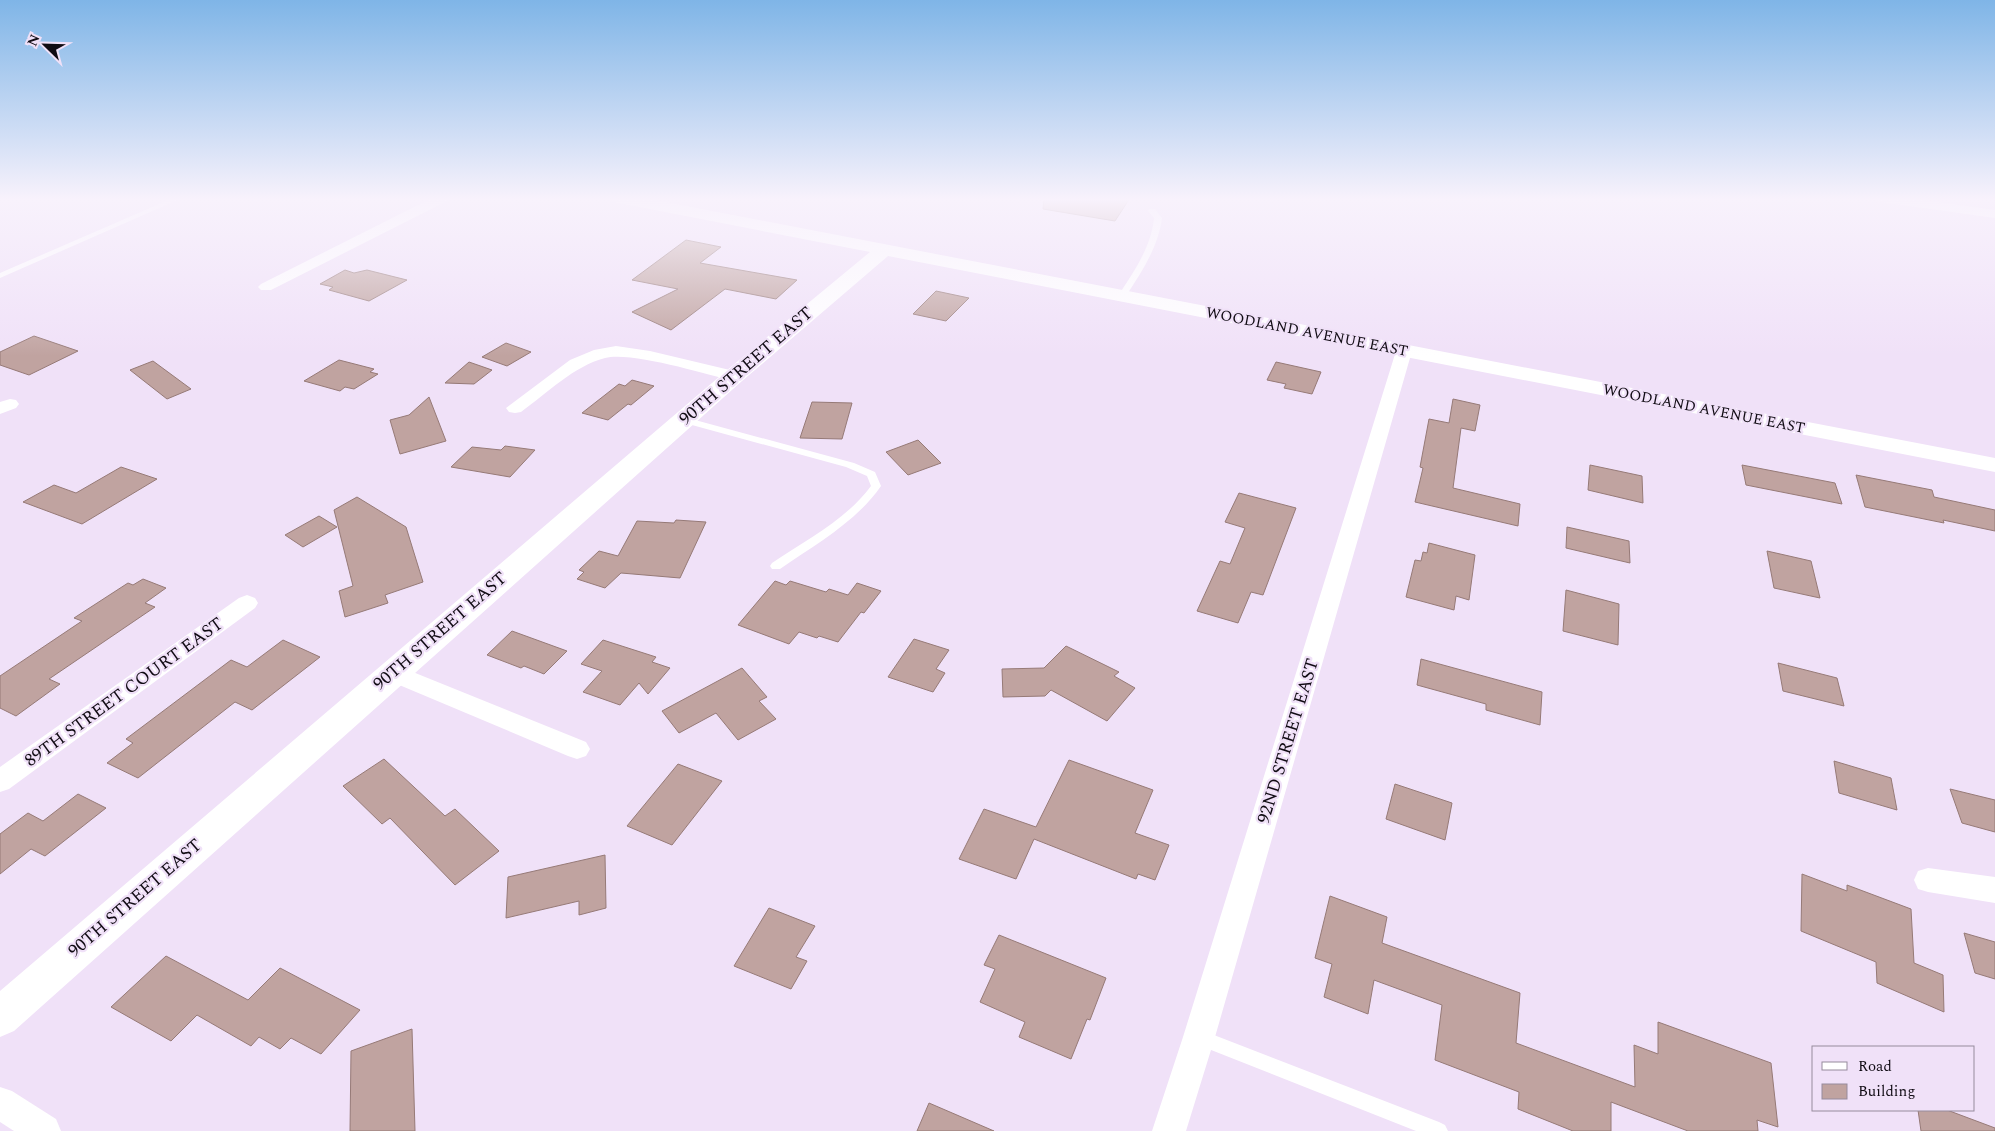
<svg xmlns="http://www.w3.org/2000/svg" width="1995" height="1131" viewBox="0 0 1995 1131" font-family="Spectral,serif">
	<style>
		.building { fill: #c0a3a0; stroke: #967a77 }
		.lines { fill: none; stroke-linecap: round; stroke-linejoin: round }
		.lane { fill: #fff; fill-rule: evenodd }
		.street { fill: #fff; fill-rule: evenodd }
		.secondary { fill: #fff; fill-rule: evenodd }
		.labels { text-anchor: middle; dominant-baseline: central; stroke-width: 4.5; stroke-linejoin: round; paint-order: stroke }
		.far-street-label { font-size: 15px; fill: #100b13; stroke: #f0e1f8 }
		.street-label { font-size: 18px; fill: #100b13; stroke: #f0e1f8 }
	</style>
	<rect width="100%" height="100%" fill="#f0e1f8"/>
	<g class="building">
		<polygon points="1044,198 1130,198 1115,221 1043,209"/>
		<polygon points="686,240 721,247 700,263 797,280 776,299 725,289 671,330 632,312 678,289 632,280"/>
		<polygon points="345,270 354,273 367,270 407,280 369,301 329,290 333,287 320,284"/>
		<polygon points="936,291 969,298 946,321 913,314"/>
		<polygon points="34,336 78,351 29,375 0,365 0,352"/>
		<polygon points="506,343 531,352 507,366 482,357"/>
		<polygon points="339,360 374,369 370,372 378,374 354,389 345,387 340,391 304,381"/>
		<polygon points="153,361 191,389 167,399 130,370"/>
		<polygon points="469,362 492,370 474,384 445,383"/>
		<polygon points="1276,362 1321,372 1312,394 1284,388 1286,384 1267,380"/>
		<polygon points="632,380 654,386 631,405 628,404 608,420 582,413 619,384 625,386"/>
		<polygon points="429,397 446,441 400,454 390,420 409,415"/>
		<polygon points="1453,399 1480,405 1475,431 1461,428 1453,488 1520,504 1518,526 1415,502 1423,468 1420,467 1429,419 1449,423"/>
		<polygon points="812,402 852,403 842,439 800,438"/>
		<polygon points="918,440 941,463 908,475 886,452"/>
		<polygon points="505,446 535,450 510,477 451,467 472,447 501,450"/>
		<polygon points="1590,465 1642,476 1643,503 1588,490"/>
		<polygon points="1742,465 1835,483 1842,504 1746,485"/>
		<polygon points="121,467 157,479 82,524 23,502 54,485 76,493"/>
		<polygon points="1856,475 1932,490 1934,497 1995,510 1995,531 1943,520 1944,523 1865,507"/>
		<polygon points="1239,493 1296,508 1263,595 1251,592 1238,623 1197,611 1220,561 1230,564 1245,528 1225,522"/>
		<polygon points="357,497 406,527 423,582 385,595 388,603 345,617 339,591 353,586 334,510"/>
		<polygon points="319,516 337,527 303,547 285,535"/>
		<polygon points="676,520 706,522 680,578 621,573 605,588 577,579 584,572 579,570 599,551 618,556 637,521 674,523"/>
		<polygon points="1567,527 1629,541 1630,563 1566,548"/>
		<polygon points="1429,543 1475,555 1469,600 1456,596 1454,610 1406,597 1415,560 1421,561 1423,552 1427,553"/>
		<polygon points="1767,551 1811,561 1820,598 1774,588"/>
		<polygon points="143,579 166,588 145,603 155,607 49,679 60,684 16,716 0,708 0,676 82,621 74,618 128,583 133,585"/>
		<polygon points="775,581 786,585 790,581 826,592 829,589 848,595 857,583 881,591 864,613 861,612 838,642 819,636 817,638 799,632 789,644 738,625"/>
		<polygon points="1566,590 1619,604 1618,645 1563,631"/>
		<polygon points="512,631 567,651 544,674 524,666 521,668 487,655"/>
		<polygon points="914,639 949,650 936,669 945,673 933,692 888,677"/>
		<polygon points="283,640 320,657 252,710 235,702 138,778 107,763 133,743 126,739 231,660 247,667"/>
		<polygon points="603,640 656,657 652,662 670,668 648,694 639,683 620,705 583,692 602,671 581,664"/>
		<polygon points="1066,646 1119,672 1114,676 1135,688 1107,721 1051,690 1045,696 1003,697 1002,669 1044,668"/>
		<polygon points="1421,659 1542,692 1540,725 1486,710 1486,704 1417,685"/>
		<polygon points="1778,663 1837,678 1844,706 1783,691"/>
		<polygon points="742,668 767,697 759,701 776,719 738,740 716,713 679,733 662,711"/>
		<polygon points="384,759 445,816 455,809 499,851 455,885 390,818 382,824 343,786"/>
		<polygon points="1069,760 1153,790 1135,833 1169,845 1155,880 1138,874 1136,879 1034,839 1016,879 959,859 984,809 1036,827"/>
		<polygon points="1834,761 1891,778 1897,810 1839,793"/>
		<polygon points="678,764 722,781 672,845 627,826"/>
		<polygon points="1395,784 1452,803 1445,840 1386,819"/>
		<polygon points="1950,789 1995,800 1995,832 1962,823"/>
		<polygon points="78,794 106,808 45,856 31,849 0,874 0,834 28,813 43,821"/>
		<polygon points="605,855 606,908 579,915 579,901 506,918 508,877"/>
		<polygon points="1802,874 1847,891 1847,885 1911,909 1914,963 1943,975 1944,1012 1877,983 1876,962 1801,931"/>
		<polygon points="1330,896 1387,917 1382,943 1520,993 1516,1043 1635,1087 1634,1045 1658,1054 1658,1022 1771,1063 1778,1127 1757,1120 1758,1131 1688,1131 1611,1102 1611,1131 1573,1131 1518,1109 1519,1092 1435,1060 1442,1005 1374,980 1368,1014 1324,997 1332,964 1315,958"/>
		<polygon points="769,908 815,926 796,957 807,961 791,989 734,966"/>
		<polygon points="1964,933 1995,942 1995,979 1975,973"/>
		<polygon points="999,935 1106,978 1090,1020 1087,1019 1071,1059 1019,1037 1025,1022 980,1002 995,969 984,965"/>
		<polygon points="166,956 248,1000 280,968 360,1010 321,1054 291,1038 280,1049 259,1037 251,1046 197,1015 171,1041 111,1007"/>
		<polygon points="412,1029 415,1131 350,1131 351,1051"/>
		<polygon points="929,1103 994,1131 917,1131"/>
		<polygon points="1918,1110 1947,1110 1995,1128 1995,1131 1921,1131"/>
	</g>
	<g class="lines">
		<g class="lane">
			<polygon points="173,198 182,198 0,278 0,273"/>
			<path d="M1149,209h6l7,9c-4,30 -20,53 -36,78l-7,2 -1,-2c16,-25 33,-48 36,-78l-6,-7z"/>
			<path d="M684,417l170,46 21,9 6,14c-25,36 -65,58 -101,83h-8l-2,-3 2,-3c34,-23 74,-43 99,-77l-4,-10 -21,-9 -165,-45 -2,-2z"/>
			<polygon points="1201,1030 1439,1122 1445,1125 1448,1131 1416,1131 1201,1046 1195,1044 1193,1038 1195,1032"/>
		</g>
		<g class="street">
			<polygon points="432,198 449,198 447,201 271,290 261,290 258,287 261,284"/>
			<polygon points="1873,198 1908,198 1995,210 1995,218 1880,202"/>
			<path d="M616,346l34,5 84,20 6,1 3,4 -3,4 -6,1c-29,-7 -103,-30 -129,-23 -31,8 -58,35 -84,54l-6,1 -6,-1 -3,-4 64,-48 24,-10z"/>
			<polygon points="1404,346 1410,347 1412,351 1215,1037 1186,1131 1152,1131 1183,1037 1396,351 1398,347"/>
			<polygon points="10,399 16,400 19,404 16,408 0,414 0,402"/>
			<polygon points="247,595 255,598 258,603 255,608 9,789 0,792 0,767 239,598"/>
			<polygon points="393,664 586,742 590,749 586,756 577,759 568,756 385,679 381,673 385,667"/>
			<polygon points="1928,868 1995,877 1995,903 1928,892 1918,889 1914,880 1918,871"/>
			<polygon points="0,1087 12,1091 56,1119 61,1131 14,1131 0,1122"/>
		</g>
		<polygon class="secondary" points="610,198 645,198 1995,458 1995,472 888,256 742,381 14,1031 0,1037 0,991 726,371 870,252 619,203 613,202"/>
	</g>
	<linearGradient id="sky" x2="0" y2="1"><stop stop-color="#7fb5e7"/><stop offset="0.56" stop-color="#f8f2fc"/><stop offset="1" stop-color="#f8f2fc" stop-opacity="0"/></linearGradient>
	<rect width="1995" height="356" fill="url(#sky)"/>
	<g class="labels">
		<g class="far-street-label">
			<text transform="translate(1307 332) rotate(11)">WOODLAND AVENUE EAST</text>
			<text transform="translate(1704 409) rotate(11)">WOODLAND AVENUE EAST</text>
		</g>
		<g class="street-label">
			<text transform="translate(746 366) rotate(-41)">90TH STREET EAST</text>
			<text transform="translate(440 631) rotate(-41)">90TH STREET EAST</text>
			<text transform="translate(124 692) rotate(-36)">89TH STREET COURT EAST</text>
			<text transform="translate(1288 741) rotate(-73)">92ND STREET EAST</text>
			<text transform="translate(135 898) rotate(-41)">90TH STREET EAST</text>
		</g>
	</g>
	<rect x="1812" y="1046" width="162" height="65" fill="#f0e1f8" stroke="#968b9c"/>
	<rect x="1822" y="1062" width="25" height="8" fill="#ffffff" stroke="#968b9c"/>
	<text x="1858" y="1071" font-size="15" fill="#100b13">Road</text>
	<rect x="1822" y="1084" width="25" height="15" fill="#c0a3a0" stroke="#968b9c"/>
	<text x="1858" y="1096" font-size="15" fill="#100b13">Building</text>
	<g transform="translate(45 45) rotate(293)" stroke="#f0e1f8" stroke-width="4" paint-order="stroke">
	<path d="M0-4L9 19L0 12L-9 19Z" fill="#100b13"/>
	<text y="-8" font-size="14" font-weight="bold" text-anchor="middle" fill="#100b13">N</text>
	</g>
</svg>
